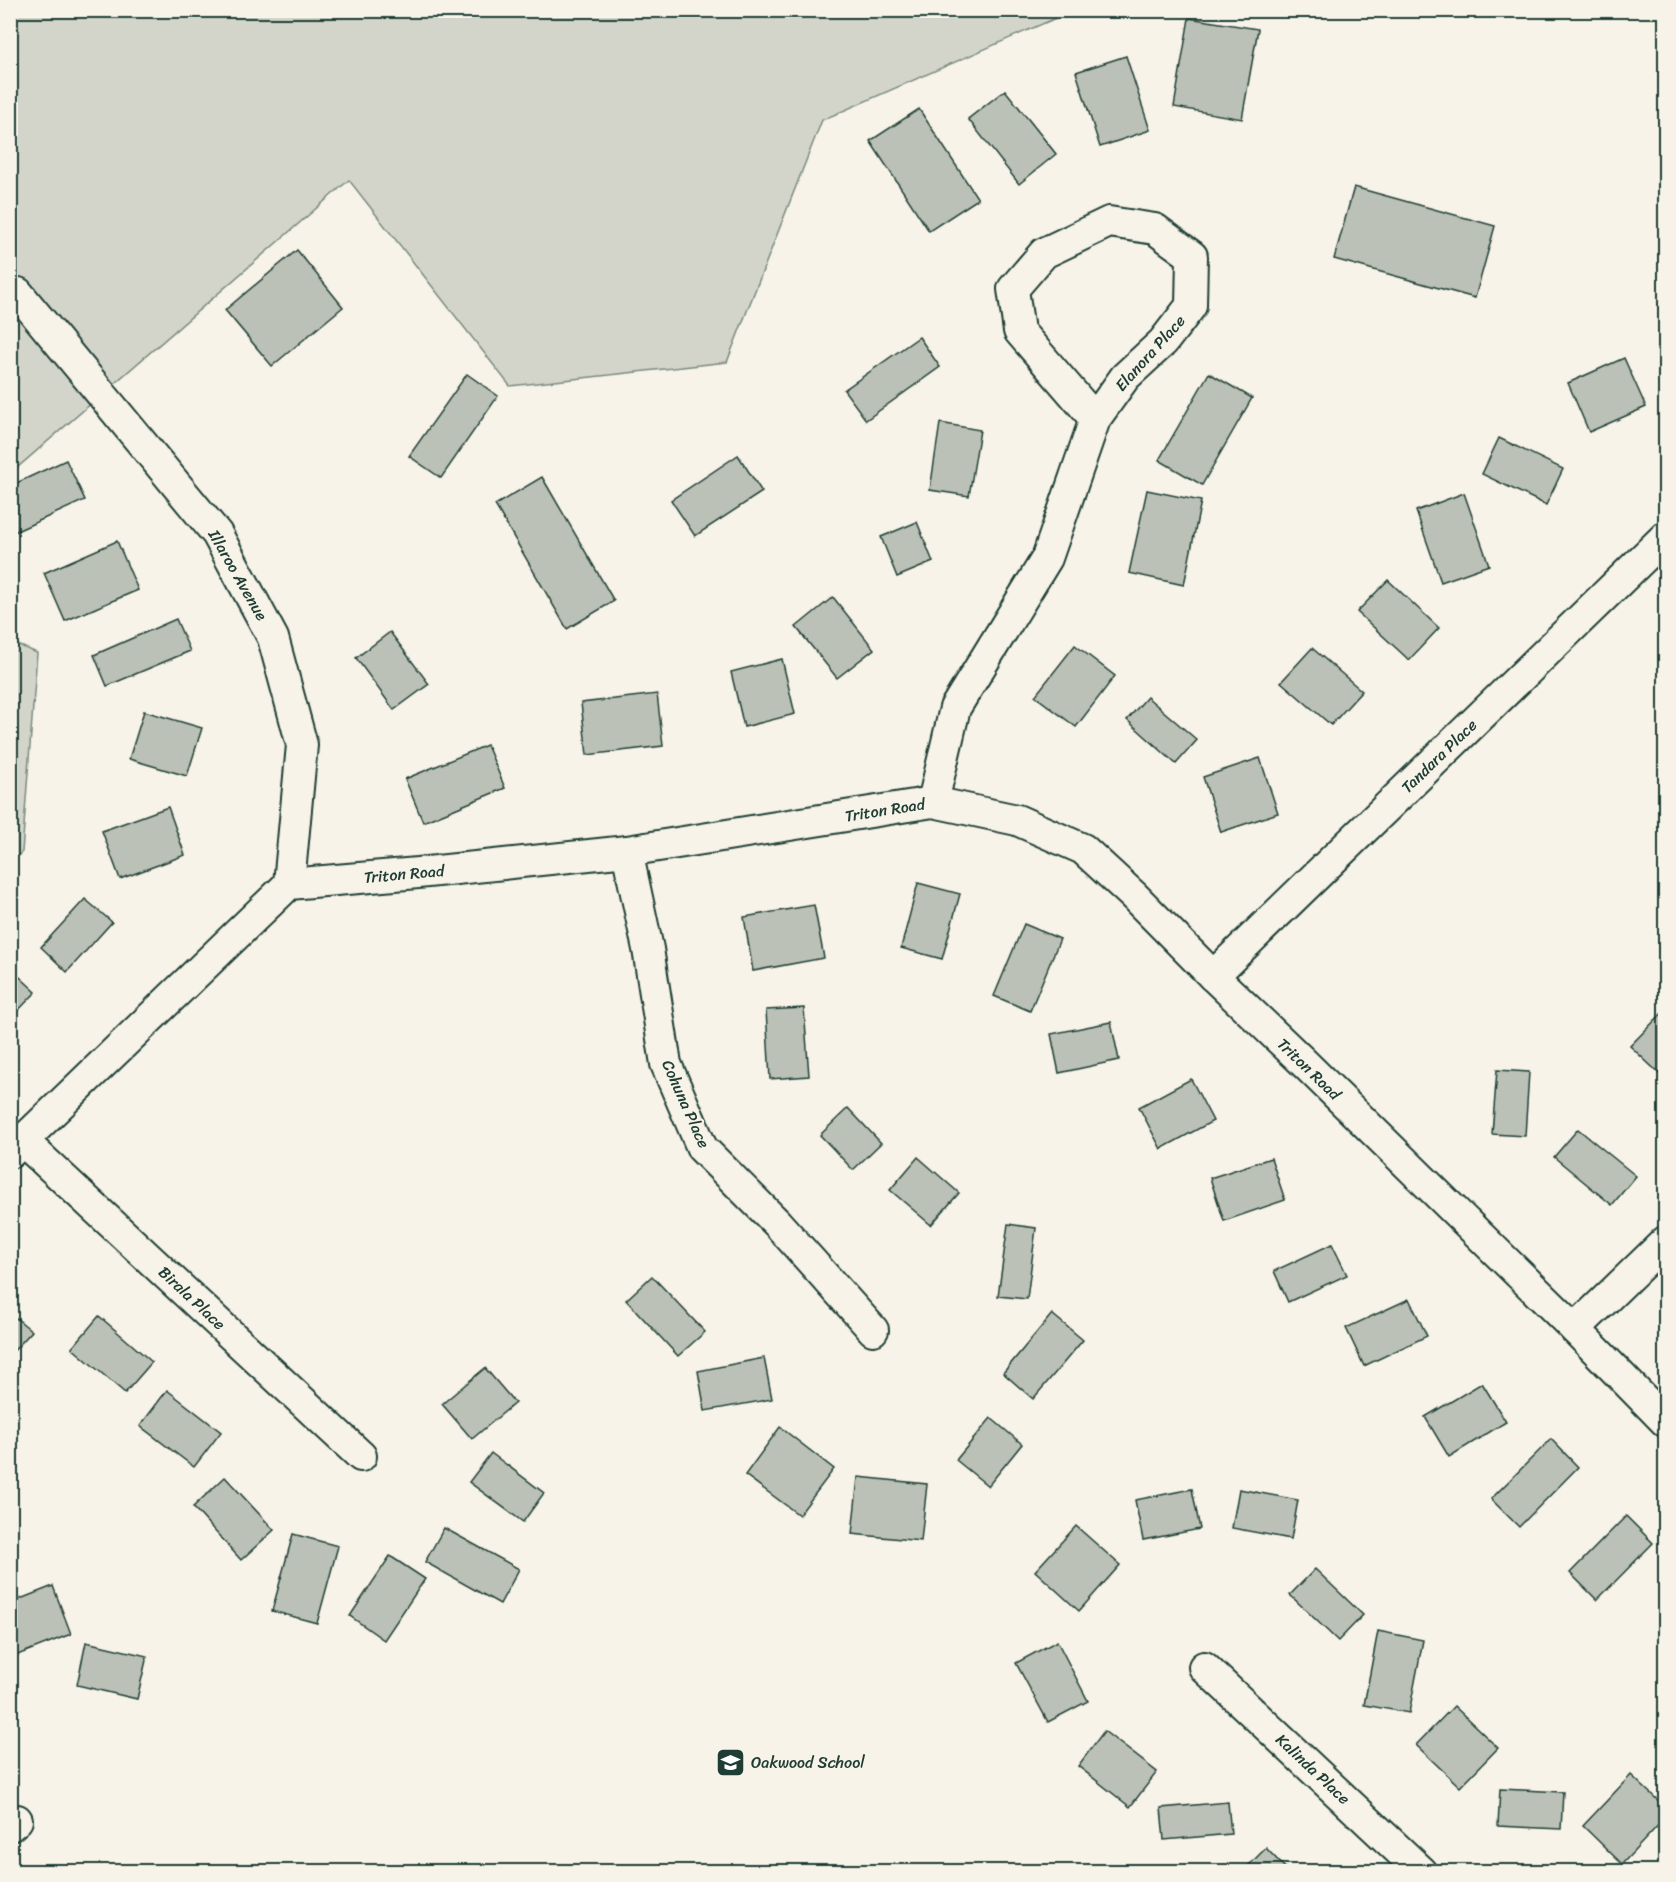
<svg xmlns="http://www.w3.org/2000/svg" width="1676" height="1882" viewBox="0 0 1676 1882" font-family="Sriracha,sans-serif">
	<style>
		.green { fill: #d3d5ca; stroke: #79897f; stroke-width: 1.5 }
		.building { fill: #bbc1b6; stroke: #1f3d34; stroke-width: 1.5 }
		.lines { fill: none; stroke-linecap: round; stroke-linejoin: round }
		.minor-casing { stroke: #1f3d34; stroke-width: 34 }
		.minor { stroke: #f7f3e8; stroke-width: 30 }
		.labels { text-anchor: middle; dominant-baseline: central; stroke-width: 4.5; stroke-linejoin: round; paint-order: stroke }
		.street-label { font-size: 16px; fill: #1f3d34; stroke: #f7f3e8 }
		.poi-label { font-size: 16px; fill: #1f3d34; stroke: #f7f3e8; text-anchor: start }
	</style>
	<rect width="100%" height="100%" fill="#f7f3e8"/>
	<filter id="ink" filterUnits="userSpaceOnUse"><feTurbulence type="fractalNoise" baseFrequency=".0167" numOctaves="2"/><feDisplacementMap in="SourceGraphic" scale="12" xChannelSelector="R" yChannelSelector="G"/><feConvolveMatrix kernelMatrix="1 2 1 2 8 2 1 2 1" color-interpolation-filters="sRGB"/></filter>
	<g filter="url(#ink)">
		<g class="green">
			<polygon points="16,11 1072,11 822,120 727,362 510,386 349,180 11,473 10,17"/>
			<polygon points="11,642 37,653 22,852 11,862"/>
		</g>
		<g class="building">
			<polygon points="1189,18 1258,29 1242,119 1174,107"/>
			<polygon points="1126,56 1150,130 1100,147 1076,72"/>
			<polygon points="1005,90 1056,154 1019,184 968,119"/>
			<polygon points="919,109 978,199 929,231 870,141"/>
			<polygon points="1354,187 1495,226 1475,298 1334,259"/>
			<polygon points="297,250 343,307 272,366 225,310"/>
			<polygon points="919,337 940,367 866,420 844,390"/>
			<polygon points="1624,358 1646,407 1589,432 1568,383"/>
			<polygon points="1209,373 1252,398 1202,485 1159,460"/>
			<polygon points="467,374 498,396 441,478 409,456"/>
			<polygon points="940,423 980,430 969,496 930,490"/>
			<polygon points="1499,438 1563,469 1546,505 1482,474"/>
			<polygon points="738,455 762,492 695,536 671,500"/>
			<polygon points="66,460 85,500 10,534 10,486"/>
			<polygon points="542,477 614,601 567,629 495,505"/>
			<polygon points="1147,490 1201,501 1184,585 1129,573"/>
			<polygon points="1464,493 1489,565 1441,582 1416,511"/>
			<polygon points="917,522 933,562 897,577 881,537"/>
			<polygon points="117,541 138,590 65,621 44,573"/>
			<polygon points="1388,580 1439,628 1409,660 1357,612"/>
			<polygon points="833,597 874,649 837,678 796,627"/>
			<polygon points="176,619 190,651 107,686 94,655"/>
			<polygon points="390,632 429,684 394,710 356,658"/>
			<polygon points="1075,645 1115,676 1076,727 1035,696"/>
			<polygon points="1312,648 1362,691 1331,725 1281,682"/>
			<polygon points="782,659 795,714 744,727 731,672"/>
			<polygon points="657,694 663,746 587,755 581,703"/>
			<polygon points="1147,697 1197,740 1176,764 1127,720"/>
			<polygon points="144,711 202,728 187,776 129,759"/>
			<polygon points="487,745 505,788 423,822 405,779"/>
			<polygon points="1260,758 1278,813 1221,832 1203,777"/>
			<polygon points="168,807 185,855 120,879 102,831"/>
			<polygon points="918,883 960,894 942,959 901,948"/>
			<polygon points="85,899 112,922 67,972 41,947"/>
			<polygon points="814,905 824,958 753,971 744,917"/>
			<polygon points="1024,924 1060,939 1030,1011 994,996"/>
			<polygon points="10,968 36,992 10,1019"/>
			<polygon points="804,1008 809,1076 770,1079 766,1010"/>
			<polygon points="1666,1009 1666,1080 1630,1046"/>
			<polygon points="1111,1022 1119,1060 1059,1073 1051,1034"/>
			<polygon points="1497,1070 1529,1072 1525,1136 1492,1134"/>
			<polygon points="1191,1079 1213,1121 1161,1149 1139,1107"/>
			<polygon points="848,1108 881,1143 853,1170 820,1135"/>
			<polygon points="1578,1129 1636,1176 1612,1205 1554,1157"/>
			<polygon points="918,1157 959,1193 931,1225 890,1190"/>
			<polygon points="1271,1158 1285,1200 1224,1221 1210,1178"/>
			<polygon points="1008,1224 1036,1228 1027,1299 998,1296"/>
			<polygon points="1332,1244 1347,1275 1288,1302 1274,1271"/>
			<polygon points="652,1276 705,1332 678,1356 626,1300"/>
			<polygon points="1409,1299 1427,1336 1364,1366 1346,1328"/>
			<polygon points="10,1313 32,1331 10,1355"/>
			<polygon points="1052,1314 1083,1340 1033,1399 1003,1373"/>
			<polygon points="99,1316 152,1362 125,1393 72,1348"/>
			<polygon points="764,1358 772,1399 705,1411 698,1371"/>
			<polygon points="485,1368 515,1403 472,1439 442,1404"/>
			<polygon points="1482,1383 1506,1422 1449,1457 1425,1417"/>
			<polygon points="167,1390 221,1432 194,1467 140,1426"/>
			<polygon points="991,1418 1022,1444 988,1486 956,1460"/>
			<polygon points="780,1427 834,1469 799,1515 745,1475"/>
			<polygon points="1551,1439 1578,1467 1519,1527 1491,1499"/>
			<polygon points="491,1453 544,1493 523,1522 469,1482"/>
			<polygon points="225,1477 274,1530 241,1560 193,1507"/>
			<polygon points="858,1477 927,1484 921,1541 852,1534"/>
			<polygon points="1192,1489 1200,1529 1143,1540 1135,1500"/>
			<polygon points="1239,1489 1298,1500 1291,1539 1232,1528"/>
			<polygon points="1626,1516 1653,1543 1597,1600 1570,1573"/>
			<polygon points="1076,1526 1120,1565 1079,1611 1035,1571"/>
			<polygon points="444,1528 519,1569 500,1604 425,1562"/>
			<polygon points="293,1534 338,1546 317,1623 272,1611"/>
			<polygon points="390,1556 425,1579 384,1640 350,1616"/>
			<polygon points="1315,1569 1363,1615 1338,1641 1290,1595"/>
			<polygon points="53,1586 71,1634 10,1658 10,1603"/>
			<polygon points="1378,1631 1423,1640 1409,1713 1364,1705"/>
			<polygon points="1057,1641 1088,1701 1048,1722 1016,1663"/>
			<polygon points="86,1642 147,1656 137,1699 77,1685"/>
			<polygon points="1454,1706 1498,1748 1460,1787 1416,1745"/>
			<polygon points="1104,1731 1157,1772 1130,1807 1078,1766"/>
			<polygon points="1631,1775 1666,1808 1666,1817 1622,1864 1583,1826"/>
			<polygon points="1500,1789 1563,1792 1561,1829 1498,1826"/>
			<polygon points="1228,1802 1231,1834 1164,1840 1161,1808"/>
			<polygon points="1266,1848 1289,1872 1242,1872"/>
		</g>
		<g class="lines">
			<defs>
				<g id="minor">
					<polyline points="18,293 217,534 273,638 302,745 289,884"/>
					<polyline points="933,802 955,708 1047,558 1095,419 1125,377 1163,342 1191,306 1192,256 1155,229 1109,222 1044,253 1013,289 1019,331 1095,419"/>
					<polyline points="627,851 648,949 666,1064 702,1148 777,1223 873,1330"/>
					<polyline points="1213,976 1666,536"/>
					<polyline points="22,1140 361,1456"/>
					<polyline points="10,1153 289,884 418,873 627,851 933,802 1017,820 1083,849 1134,896 1213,976 1299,1058 1575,1329 1666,1422"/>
					<polyline points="1575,1329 1666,1241"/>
					<polyline points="1204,1667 1422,1872"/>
					<polyline points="10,1826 17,1820"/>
				</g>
			</defs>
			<use href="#minor" class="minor-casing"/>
			<use href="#minor" class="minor"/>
		</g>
	</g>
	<defs>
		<symbol id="school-square" viewBox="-11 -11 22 22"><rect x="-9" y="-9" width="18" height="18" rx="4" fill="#1f3d34" stroke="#f7f3e8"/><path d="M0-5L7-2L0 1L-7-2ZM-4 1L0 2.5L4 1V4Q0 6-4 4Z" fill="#fff"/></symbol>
	</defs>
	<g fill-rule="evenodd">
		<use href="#school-square" x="714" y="1746" width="33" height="33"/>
	</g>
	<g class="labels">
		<g class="street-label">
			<text transform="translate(1150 353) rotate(-48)">Elanora Place</text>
			<text transform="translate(238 575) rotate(60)">Illaroo Avenue</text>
			<text transform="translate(1439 756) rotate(-44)">Tandara Place</text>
			<text transform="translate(885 810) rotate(-9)">Triton Road</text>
			<text transform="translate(404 874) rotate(-5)">Triton Road</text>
			<text transform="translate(1309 1069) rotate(44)">Triton Road</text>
			<text transform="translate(686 1104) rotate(66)">Cohuna Place</text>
			<text transform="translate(192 1298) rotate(43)">Birala Place</text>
			<text transform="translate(1313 1769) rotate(43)">Kalinda Place</text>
		</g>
		<g class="poi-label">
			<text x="751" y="1762">Oakwood School</text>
		</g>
	</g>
	<rect width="1676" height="1882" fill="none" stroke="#f7f3e8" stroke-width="36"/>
	<rect x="18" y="18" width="1640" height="1846" fill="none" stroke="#1f3d34" stroke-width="2" filter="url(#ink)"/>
</svg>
